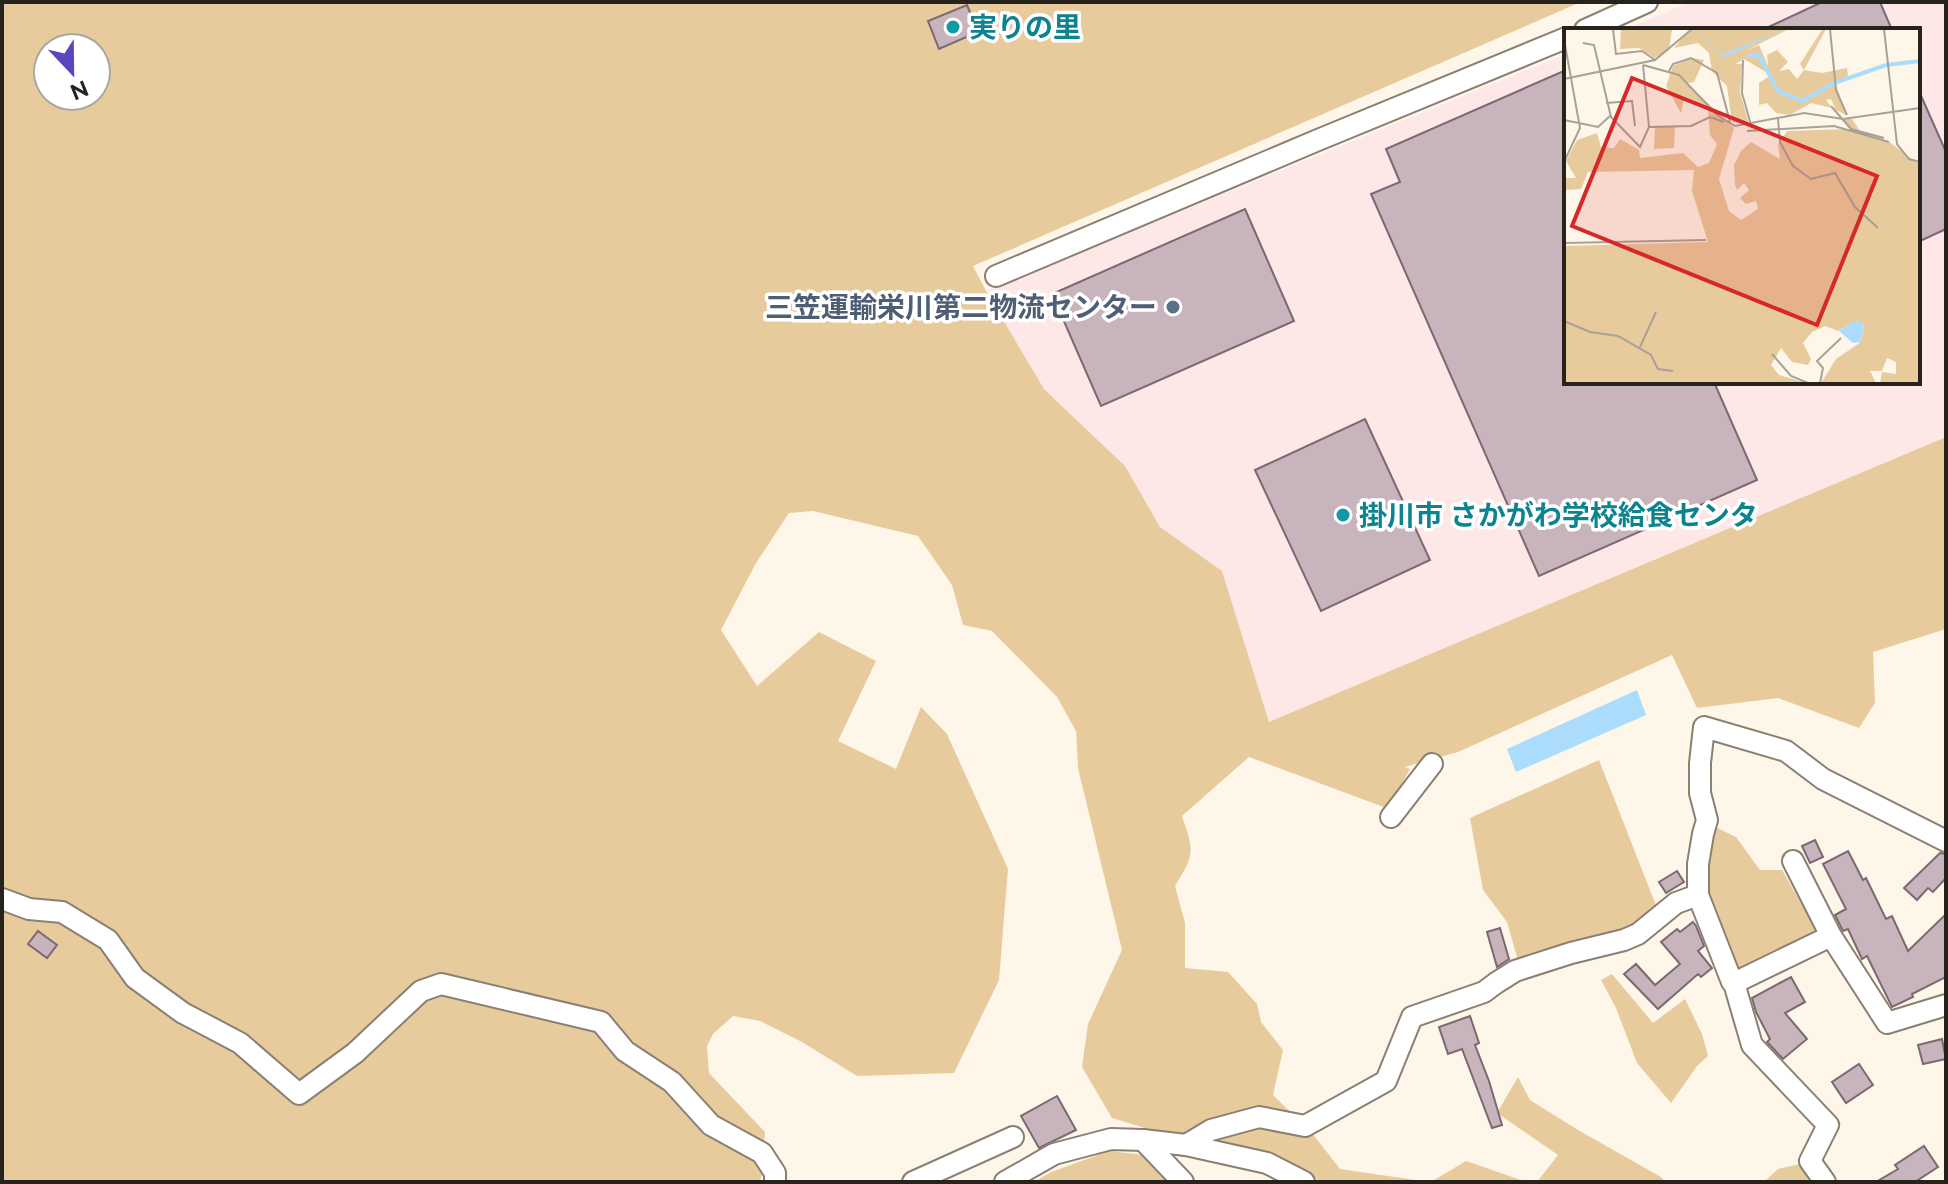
<svg xmlns="http://www.w3.org/2000/svg" width="1948" height="1184" viewBox="0 0 1948 1184" font-family="Raleway,'Noto Sans JP',sans-serif">
	<style>
		.industrial { fill: #fde7e7 }
		.green { fill: #e8cb9d; fill-rule: evenodd }
		.water { fill: #abdcfe }
		.building { fill: #c7b4bc; stroke: #7a6971; stroke-width: 2 }
		.lines { fill: none; stroke-linecap: round; stroke-linejoin: round }
		.minor-casing { stroke: #898072; stroke-width: 24 }
		.minor { stroke: #fff; stroke-width: 20 }
		.culture-dot { fill: #0f9aa8; stroke: #fff; stroke-width: 3 }
		.service-dot { fill: #5c6f8a; stroke: #fff; stroke-width: 3 }
		.labels { text-anchor: middle; dominant-baseline: central; stroke-width: 7; stroke-linejoin: round; paint-order: stroke }
		.culture-label { font-size: 28px; font-weight: bold; fill: #0d838f; stroke: #fff; text-anchor: start }
		.service-label { font-size: 28px; font-weight: bold; fill: #4e5e75; stroke: #fff; text-anchor: end }
		.inset-river { fill: none; stroke: #abdcfe; stroke-width: 4 }
		.inset-road { fill: none; stroke: #a8a197; stroke-width: 2 }
		.view { fill: #d62828; fill-opacity: 0.15; stroke: #d62828; stroke-width: 4 }
		.inset-edge { fill: none; stroke: #26221c; stroke-width: 4 }
	</style>
	<rect width="100%" height="100%" fill="#fef6e9"/>
	<polygon class="industrial" points="1690,2 1946,2 1946,437 1269,722 1222,571 1160,527 1125,466 1044,389 986,291 1566,54 1566,382 1918,382 1918,30 1624,30"/>
	<g class="green">
		<path d="M2,2h1579l-608,264 13,25 58,98 81,77 35,61 62,44 47,151 677,-285v192l-73,23 2,51 -16,25 -81,-30 -81,10 -25,-53 -214,97 -53,15 5,2 -21,40 -140,-52 -67,59c12,35 13,38 -7,70l10,37v45l43,4 29,32 4,18 22,28 -10,45 39,38 28,36 89,13h-106l-84,-37 -91,-16 -36,-11 -30,-51 6,-43 34,-74 -44,-182 -2,-37 -19,-34 -65,-66 -29,-6 -11,-40 -34,-49 -105,-25 -24,2 -33,50 -35,67 36,56 62,-54 57,29 -38,80 58,28 25,-62 26,27 61,135 -9,111 -45,93 -97,3 -55,-34 -42,-21 -27,-5 -20,18 -6,12 2,27 56,59 -3,41 -2,9h-758zM48,48h48v48h-48z"/>
		<polygon points="1599,760 1657,908 1625,936 1519,964 1507,922 1483,890 1470,818"/>
		<polygon points="1713,826 1736,837 1760,870 1782,870 1814,926 1815,934 1737,973 1705,886"/>
		<polygon points="1612,974 1653,1023 1685,999 1702,1034 1708,1056 1697,1066 1671,1103 1637,1063 1616,1008 1601,980"/>
		<polygon points="1518,1077 1530,1100 1578,1130 1661,1177 1665,1182 1537,1182 1558,1155 1497,1113"/>
		<polygon points="1109,1151 1145,1155 1171,1182 1034,1182 1051,1172"/>
		<polygon points="1466,1161 1527,1182 1431,1182"/>
		<polygon points="1800,1164 1814,1182 1764,1182 1778,1169"/>
	</g>
	<polygon class="water" points="1637,690 1646,715 1516,772 1507,749"/>
	<g class="building">
		<polygon points="1822,2 1880,2 1892,30 1762,30"/>
		<polygon points="967,5 978,32 939,49 928,21"/>
		<polygon points="1566,70 1566,382 1714,382 1757,480 1539,576 1371,194 1400,182 1386,149"/>
		<polygon points="1918,89 1946,152 1946,229 1918,242"/>
		<polygon points="1245,209 1294,321 1101,406 1052,294"/>
		<polygon points="1365,419 1430,560 1321,611 1255,470"/>
		<polygon points="1815,840 1823,857 1810,863 1802,846"/>
		<polygon points="1848,851 1863,880 1866,878 1886,919 1892,916 1908,951 1946,914 1946,977 1912,994 1913,997 1892,1007 1867,956 1862,959 1848,929 1843,931 1835,915 1846,909 1823,864"/>
		<polygon points="1940,853 1946,854 1946,878 1933,892 1928,888 1917,900 1904,888"/>
		<polygon points="1677,871 1684,882 1666,893 1659,882"/>
		<polygon points="1693,922 1696,926 1704,946 1698,951 1712,968 1701,977 1698,974 1658,1009 1624,974 1636,964 1655,985 1680,964 1661,942 1677,929 1680,932"/>
		<polygon points="1500,928 1509,959 1497,967 1487,932"/>
		<polygon points="38,931 57,945 47,958 28,944"/>
		<polygon points="1791,977 1805,1002 1785,1013 1807,1039 1783,1059 1767,1042 1770,1039 1756,1012 1752,998"/>
		<polygon points="1470,1016 1479,1043 1475,1045 1489,1081 1502,1125 1492,1128 1462,1049 1448,1054 1439,1027"/>
		<polygon points="1942,1039 1946,1059 1923,1064 1918,1045"/>
		<polygon points="1859,1064 1873,1085 1846,1103 1832,1082"/>
		<polygon points="1057,1096 1076,1130 1039,1148 1021,1116"/>
		<polygon points="1924,1146 1938,1167 1915,1182 1876,1182 1898,1169 1895,1165"/>
	</g>
	<g class="lines">
		<defs>
			<g id="minor">
				<polyline points="1585,30 1647,2"/>
				<polyline points="996,276 1318,140 1566,38"/>
				<polyline points="1391,817 1432,764"/>
				<polyline points="1793,861 1831,936 1887,1023 1946,1005"/>
				<polyline points="2,899 29,909 62,912 108,940 135,978 183,1013 240,1043 299,1094 355,1053 421,991 441,984 601,1022 625,1051 672,1082 711,1125 762,1153 775,1173 775,1182"/>
				<polyline points="1734,983 1831,936"/>
				<polyline points="1143,1140 1183,1182"/>
				<polyline points="1186,1145 1211,1130 1259,1117 1305,1126 1386,1081 1412,1017 1484,992 1496,983 1515,971 1571,953 1624,940 1638,934 1676,903 1698,895"/>
				<polyline points="913,1182 1013,1137"/>
				<polyline points="1005,1182 1054,1154 1111,1139 1143,1140 1186,1145 1267,1163 1304,1182"/>
				<polyline points="1825,1182 1810,1161 1828,1125 1752,1045 1734,983 1732,982 1698,895 1698,864 1703,834 1707,820 1700,793 1700,763 1704,727 1786,751 1823,779 1946,841"/>
			</g>
		</defs>
		<use href="#minor" class="minor-casing"/>
		<use href="#minor" class="minor"/>
	</g>
	<g class="culture-dot">
		<circle cx="953" cy="27" r="8"/>
		<circle cx="1343" cy="515" r="8"/>
	</g>
	<circle class="service-dot" cx="1173" cy="307" r="8"/>
	<g class="labels">
		<g class="culture-label">
			<text x="969" y="27">実りの里</text>
			<text x="1359" y="515">掛川市 さかがわ学校給食センタ</text>
		</g>
		<g class="service-label">
			<text x="1157" y="307">三笠運輸栄川第二物流センター</text>
		</g>
	</g>
	<g transform="translate(1564 28)">
		<rect width="356" height="356" fill="#fef6e9"/>
		<path d="M57,1h51l-3,21 -14,8 -16,-10 -19,1zM126,1h99l-42,21 12,-5 9,21 -1,-11 10,-5 11,12 -9,9 10,-2 8,10 7,-9 -4,-6 22,-34 -7,-1h11l-22,41 18,3 25,-5 1,8 -13,6 11,33 -10,-5 -5,-11 -5,1 6,8 -21,-5 -21,12 -14,-2 -9,-10 -8,2v-22l12,-8 -27,-16 -9,5h7l-2,28 9,32 -17,-2 -5,-36 -15,-15 -3,-18 -11,-10 -24,5zM128,30l12,2 -10,22 -7,1 47,45 -15,51 10,32 12,9 17,-11 -2,-8 -10,3 -6,-6 9,-8 -5,-7 -7,7 -2,-5 -1,-20 7,-14 10,-9 29,17 -2,-15 9,-13 64,-2 -8,-10h9l8,12 28,10 32,24v218h-40l2,-11 14,2v-12l-9,-4 -5,13h-12l6,12h-55l15,-24 25,-17 3,-18 -8,-3 -18,10 -13,-5 -13,6 -9,11 8,16 -3,6 -16,-3 -11,-14 -10,17 8,10 27,8h-242v-137l144,-4 -16,-51 2,-21 -106,2 -7,17 -17,1v-12h12l-10,-17 11,-21 20,-7 4,14 13,1 6,-9 19,11 1,8 43,-5 15,14 11,-4 8,-19 -7,-9 -2,-25 -24,-11 -3,14 -15,-27 7,-20zM91,99h20l-1,21 -20,1z" fill="#e8cb9d"/>
		<path d="M129,1l30,25 61,-25 -59,28zM291,293l9,2 -1,6 -2,13 -8,1 -14,-12z" fill="#abdcfe"/>
		<path class="inset-river" d="M183,28h12l19,35 24,10 32,-18 52,-18 34,-4"/>
		<path class="inset-road" d="M49,1l3,25 26,-3 13,9M266,1l6,61 11,25M320,1l13,115 12,15 11,3M0,11l16,89 -16,34M19,15l11,2 17,72 29,30 9,-20 -6,-62M179,32l-1,33 9,32M79,37l36,10 38,40 18,11 69,-13 39,6 77,-11M105,43l4,-7 18,-6 26,15 13,49M0,51l91,-19 37,-31M42,75l26,-2 3,25M267,78l20,23 33,9M214,91l2,23 13,24 18,13 24,-6 20,34 23,21M0,92l34,7 12,-11M85,99l42,-1 19,-9 14,5M183,103l87,-5 55,16M0,215l142,-3M0,293l26,11 28,4 33,19 7,14 15,2M76,319l16,-35M208,326l19,22 17,7M256,355l3,-15 -6,-7 24,-23"/>
		<path class="view" d="M68,50l245,98 -60,149 -245,-99z"/>
		<rect width="356" height="356" class="inset-edge"/>
	</g>
	<rect width="1948" height="1184" fill="none" stroke="#26221c" stroke-width="8"/>
	<g transform="translate(72 72) rotate(158)"><circle r="38" fill="#ffffff" stroke="#a8a7a4" stroke-width="2"/>
	<path d="M0-6L14 30L0 20L-14 30Z" fill="#5a46be"/>
	<text y="-12" font-size="22" font-weight="bold" text-anchor="middle" fill="#26221c">N</text>
	</g>
</svg>
